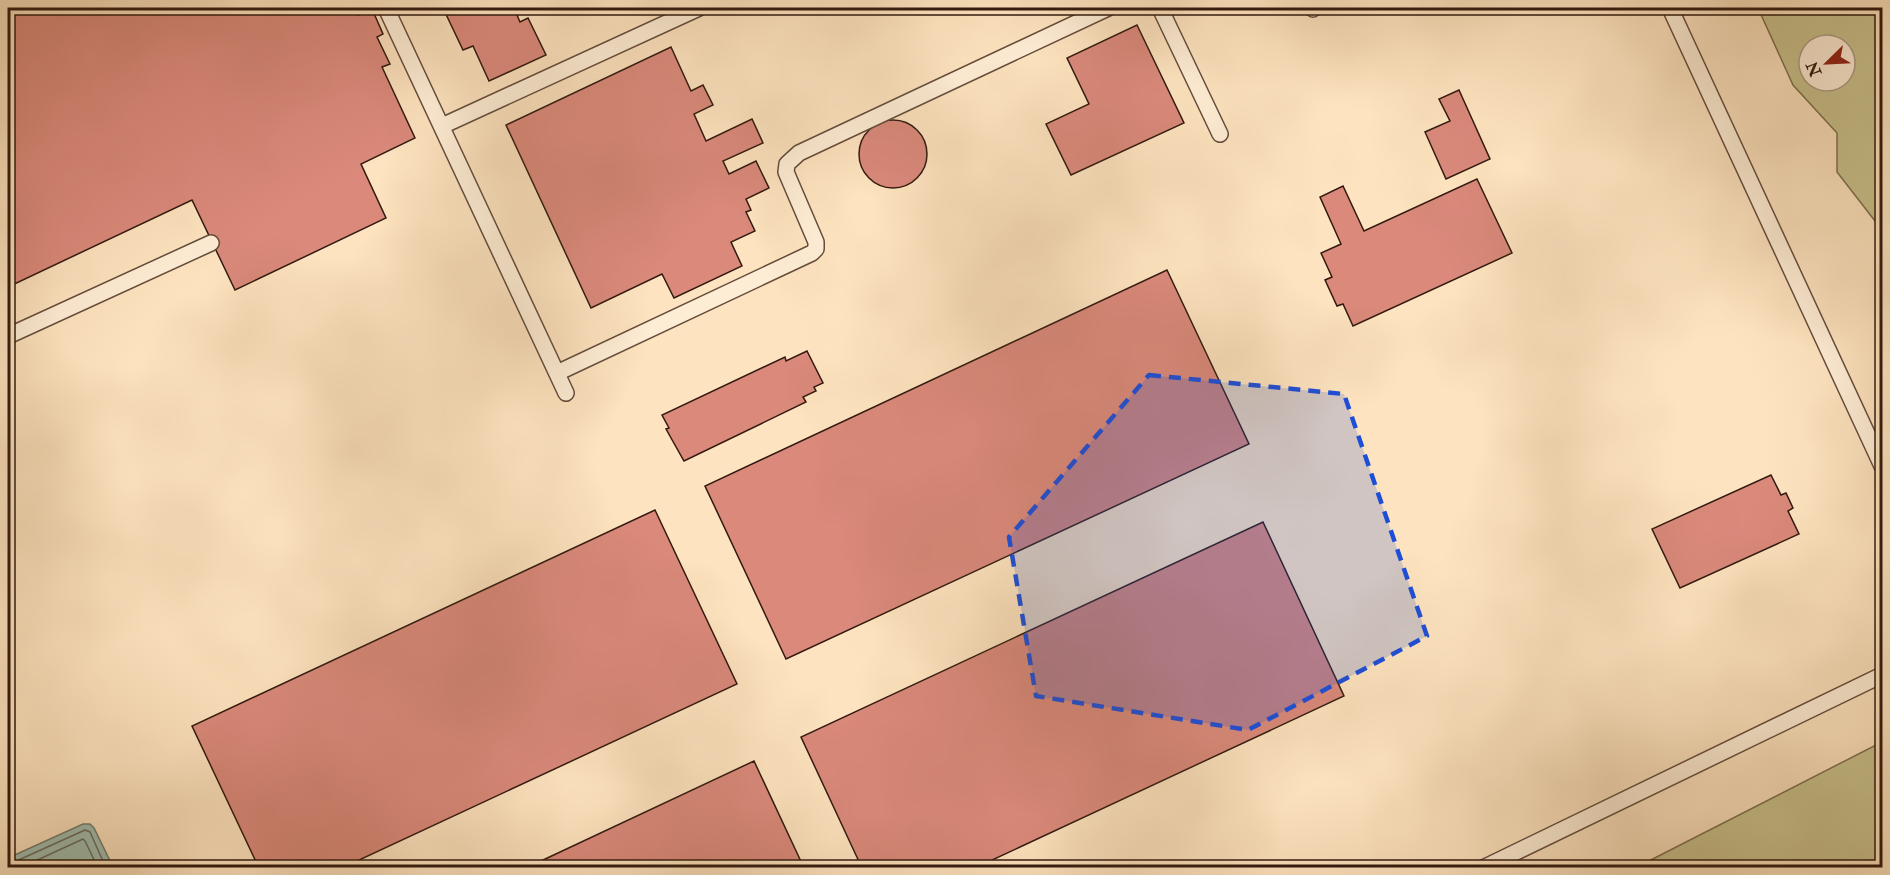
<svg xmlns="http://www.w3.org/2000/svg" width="1890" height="875" viewBox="0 0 1890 875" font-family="'IM FELL Double Pica',serif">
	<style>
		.green { fill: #c8c18c; stroke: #7d6e4e; stroke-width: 1.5; fill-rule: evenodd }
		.water { fill: #9fbeaf; stroke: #737c6f; stroke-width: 1.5 }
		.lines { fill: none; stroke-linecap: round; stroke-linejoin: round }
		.shore { stroke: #686c5f; stroke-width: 1.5 }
		.building { fill: #da897b; stroke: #321a0f; stroke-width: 1.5 }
		.lane-casing { stroke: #654c3b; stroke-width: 18 }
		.lane { stroke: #feedd5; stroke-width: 15 }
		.marked { fill: #1d4ed8; fill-opacity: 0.2; stroke: #1d4ed8; stroke-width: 4.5; stroke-dasharray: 12 8; stroke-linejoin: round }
	</style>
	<rect width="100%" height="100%" fill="#fde3bf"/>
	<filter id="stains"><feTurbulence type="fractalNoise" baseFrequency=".00333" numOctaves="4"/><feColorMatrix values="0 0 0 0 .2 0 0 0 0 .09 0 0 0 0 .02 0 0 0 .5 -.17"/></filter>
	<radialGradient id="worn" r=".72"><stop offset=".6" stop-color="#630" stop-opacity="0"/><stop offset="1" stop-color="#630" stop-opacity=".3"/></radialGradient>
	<g class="green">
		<path d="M1758,8h124v230l-7,-17 -38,-49v-39l-44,-48zM1809,45h36v36h-36z"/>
		<polygon points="1882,742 1882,867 1637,867"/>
	</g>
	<polygon class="water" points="83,824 90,824 94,828 113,867 8,867 8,858"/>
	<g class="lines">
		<g class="shore">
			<polyline points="8,863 12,863 85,830 90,832 106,868"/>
			<polyline points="20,868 83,839 85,841 98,868"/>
		</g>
	</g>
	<g class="building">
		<polygon points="8,8 355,8 358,15 372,9 383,34 377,37 390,64 382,67 415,138 361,164 386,218 235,290 192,200 8,287"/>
		<polygon points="443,8 514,8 520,22 528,18 546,55 489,81 473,46 463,50"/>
		<polygon points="1137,25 1184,123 1071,175 1046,124 1089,104 1067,58"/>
		<polygon points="671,47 691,91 703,85 713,105 694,114 706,141 752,119 763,143 723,161 729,174 756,161 769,188 746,199 751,210 746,212 755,231 731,242 742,266 674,298 662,274 591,308 506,125"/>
		<polygon points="1459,90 1490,159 1446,179 1425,132 1450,121 1439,99"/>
		<circle cx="893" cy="154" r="34"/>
		<polygon points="1477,179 1512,253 1353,326 1343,304 1337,306 1325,280 1332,277 1321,253 1341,244 1320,197 1343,186 1364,231"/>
		<polygon points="1167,270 1249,444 786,659 705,486"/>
		<polygon points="807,351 823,383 814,387 816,391 803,397 806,402 684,461 666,429 669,428 662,415 785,357 786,361"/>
		<polygon points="1771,475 1781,495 1786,493 1793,508 1788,511 1799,534 1680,588 1652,529"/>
		<polygon points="655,510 737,684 342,868 259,868 192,726"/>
		<polygon points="1263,522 1344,696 975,868 862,868 801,737"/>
		<polygon points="754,761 804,868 526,868"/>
	</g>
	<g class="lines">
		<defs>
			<g id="lane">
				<polyline points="386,8 566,393"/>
				<polyline points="1160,8 1220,134"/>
				<polyline points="1312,8 1313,9"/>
				<polyline points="1670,8 1882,466"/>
				<polyline points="442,126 699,8"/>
				<polyline points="8,336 211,243"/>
				<polyline points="557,373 812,253 816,249 816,242 786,172 787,164 799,153 1108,8"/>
				<polyline points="1483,868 1882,675"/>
			</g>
		</defs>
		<use href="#lane" class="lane-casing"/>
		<use href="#lane" class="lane"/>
	</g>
	<path class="marked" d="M1149,375l195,19 83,242 -179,94 -212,-34 -27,-159z"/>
	<rect width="1890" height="875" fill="none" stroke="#fde3bf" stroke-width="30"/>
	<rect x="9" y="9" width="1872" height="857" fill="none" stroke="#321a0f" stroke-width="3"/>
	<rect x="15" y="15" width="1860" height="845" fill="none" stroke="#321a0f" stroke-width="1.5"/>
	<g transform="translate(1827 63) rotate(246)"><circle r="28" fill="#feedd5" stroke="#ac9986" stroke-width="1.5"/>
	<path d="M0-4.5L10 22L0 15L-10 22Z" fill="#8f2418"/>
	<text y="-9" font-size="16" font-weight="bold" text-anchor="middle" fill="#321a0f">N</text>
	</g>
	<rect width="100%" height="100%" filter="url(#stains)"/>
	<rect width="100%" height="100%" fill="url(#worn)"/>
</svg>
